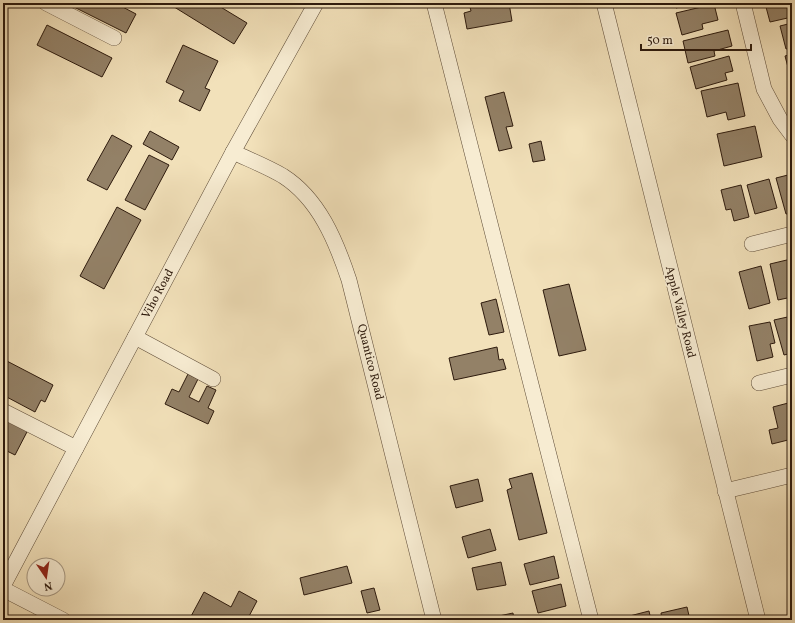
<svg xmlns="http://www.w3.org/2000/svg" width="795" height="623" viewBox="0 0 795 623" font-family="Vollkorn,serif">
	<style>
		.building { fill: #938167; stroke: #2d1a0d }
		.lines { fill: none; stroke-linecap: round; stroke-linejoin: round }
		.minor-casing { stroke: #5e4c38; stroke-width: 16 }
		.minor { stroke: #f7ecd2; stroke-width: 15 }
		.labels { text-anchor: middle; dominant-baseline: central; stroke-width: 3; stroke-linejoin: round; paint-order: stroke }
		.street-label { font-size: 12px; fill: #2d1a0d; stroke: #f7ecd2 }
	</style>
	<rect width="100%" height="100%" fill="#f2e1ba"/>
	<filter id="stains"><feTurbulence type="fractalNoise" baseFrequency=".005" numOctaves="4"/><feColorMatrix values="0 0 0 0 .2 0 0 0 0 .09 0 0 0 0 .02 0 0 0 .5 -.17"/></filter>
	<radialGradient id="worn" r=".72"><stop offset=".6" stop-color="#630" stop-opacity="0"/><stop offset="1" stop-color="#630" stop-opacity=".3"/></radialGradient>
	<g class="building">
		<polygon points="66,3 115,3 136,14 126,33"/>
		<polygon points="172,3 214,3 247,23 234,44 171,5"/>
		<polygon points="469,3 495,3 496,5 509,3 512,21 467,29 464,13 471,11"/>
		<polygon points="674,3 695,3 676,8"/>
		<polygon points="784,3 792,3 792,17 770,22 766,7"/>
		<polygon points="714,4 718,20 702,24 703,29 682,35 676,13"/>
		<polygon points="792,23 792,48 786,49 780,26"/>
		<polygon points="47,25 112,58 102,77 37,45"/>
		<polygon points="728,30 732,46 714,51 715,56 688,63 683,41"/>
		<polygon points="183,45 218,61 205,88 210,90 200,111 179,101 184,91 166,82"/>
		<polygon points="792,54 792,70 789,71 785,56"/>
		<polygon points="729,56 733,71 725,73 727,80 696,89 690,67"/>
		<polygon points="738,83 745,116 728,120 726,112 707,117 701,91"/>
		<polygon points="504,92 513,126 506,127 512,148 499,151 485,97"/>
		<polygon points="755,126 762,157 724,166 717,134"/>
		<polygon points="150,131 179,147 172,160 143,144"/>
		<polygon points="112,135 132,146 107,190 87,180"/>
		<polygon points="541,141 545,160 533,162 529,144"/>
		<polygon points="149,155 169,165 145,210 125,200"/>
		<polygon points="792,174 792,213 786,214 776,178"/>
		<polygon points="769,179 777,208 755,214 747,185"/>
		<polygon points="741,185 749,217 734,221 731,209 726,210 721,190"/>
		<polygon points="117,207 141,220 104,289 80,276"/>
		<polygon points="791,259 792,297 778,300 770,264"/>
		<polygon points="761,266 770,303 749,309 739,272"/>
		<polygon points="569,284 586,350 559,356 543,290"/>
		<polygon points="496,299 504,332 489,335 481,303"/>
		<polygon points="792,316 792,353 784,355 774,320"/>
		<polygon points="770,322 775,343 770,344 773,357 757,361 749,326"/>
		<polygon points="497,347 499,360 503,359 506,369 454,380 449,358"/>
		<polygon points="3,359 53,385 45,402 41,400 35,412 3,395"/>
		<polygon points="188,374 198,379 189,397 199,402 207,386 216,390 208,408 214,411 208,424 165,404 172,389 179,392"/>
		<polygon points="792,402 792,439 772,444 769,430 778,428 773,407"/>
		<polygon points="3,416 29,428 15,455 3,449"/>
		<polygon points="532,473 547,533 519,540 507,490 512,488 509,479"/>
		<polygon points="478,479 483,501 456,508 450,486"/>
		<polygon points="490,529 496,550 468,558 462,537"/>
		<polygon points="554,556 559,578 530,585 524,564"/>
		<polygon points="501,562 506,585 477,590 472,568"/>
		<polygon points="347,566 352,583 304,595 300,578"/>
		<polygon points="561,584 566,606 538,613 532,591"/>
		<polygon points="374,588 380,610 367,613 361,591"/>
		<polygon points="239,591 257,601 247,620 189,620 204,592 231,607"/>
		<polygon points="687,607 690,620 662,620 661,613"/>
		<polygon points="649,611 651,620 614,620"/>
		<polygon points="513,613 514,620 485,620 485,619"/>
	</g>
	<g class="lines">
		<defs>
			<g id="minor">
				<polyline points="46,3 114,38"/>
				<polyline points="434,3 591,620"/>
				<polyline points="604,3 758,620"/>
				<polyline points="743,3 764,89 780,119 792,135"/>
				<path d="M233,152c17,8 35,15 50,24 36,23 53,65 66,104l85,340"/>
				<polyline points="752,244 792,234"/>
				<polyline points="135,337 213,379"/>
				<polyline points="759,383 792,375"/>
				<polyline points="3,411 76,448"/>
				<polyline points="725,491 792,475"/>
				<polyline points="3,586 233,152 316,3"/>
				<polyline points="3,589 63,620"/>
			</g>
		</defs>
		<use href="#minor" class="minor-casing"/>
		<use href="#minor" class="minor"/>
	</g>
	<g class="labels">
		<g class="street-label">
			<text transform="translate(158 294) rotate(-62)">Viho Road</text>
			<text transform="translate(680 312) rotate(76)">Apple Valley Road</text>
			<text transform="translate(370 362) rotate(76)">Quantico Road</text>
		</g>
	</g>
	<rect width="795" height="623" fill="none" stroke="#f2e1ba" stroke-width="16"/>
	<rect x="4" y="4" width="787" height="615" fill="none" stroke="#2d1a0d" stroke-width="2"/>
	<rect x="8" y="8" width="779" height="607" fill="none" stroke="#2d1a0d"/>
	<g transform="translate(46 577) rotate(167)"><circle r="19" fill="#f7ecd2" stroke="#a69883"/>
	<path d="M0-3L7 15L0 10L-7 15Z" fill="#8f2418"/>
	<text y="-6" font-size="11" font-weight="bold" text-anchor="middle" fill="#2d1a0d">N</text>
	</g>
	<path d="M641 44v6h110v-6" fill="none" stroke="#2d1a0d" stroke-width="2"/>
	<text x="647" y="44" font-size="12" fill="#2d1a0d" stroke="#f7ecd2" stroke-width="3" paint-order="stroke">50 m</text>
	<rect width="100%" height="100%" filter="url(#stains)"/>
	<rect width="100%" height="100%" fill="url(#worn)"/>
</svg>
